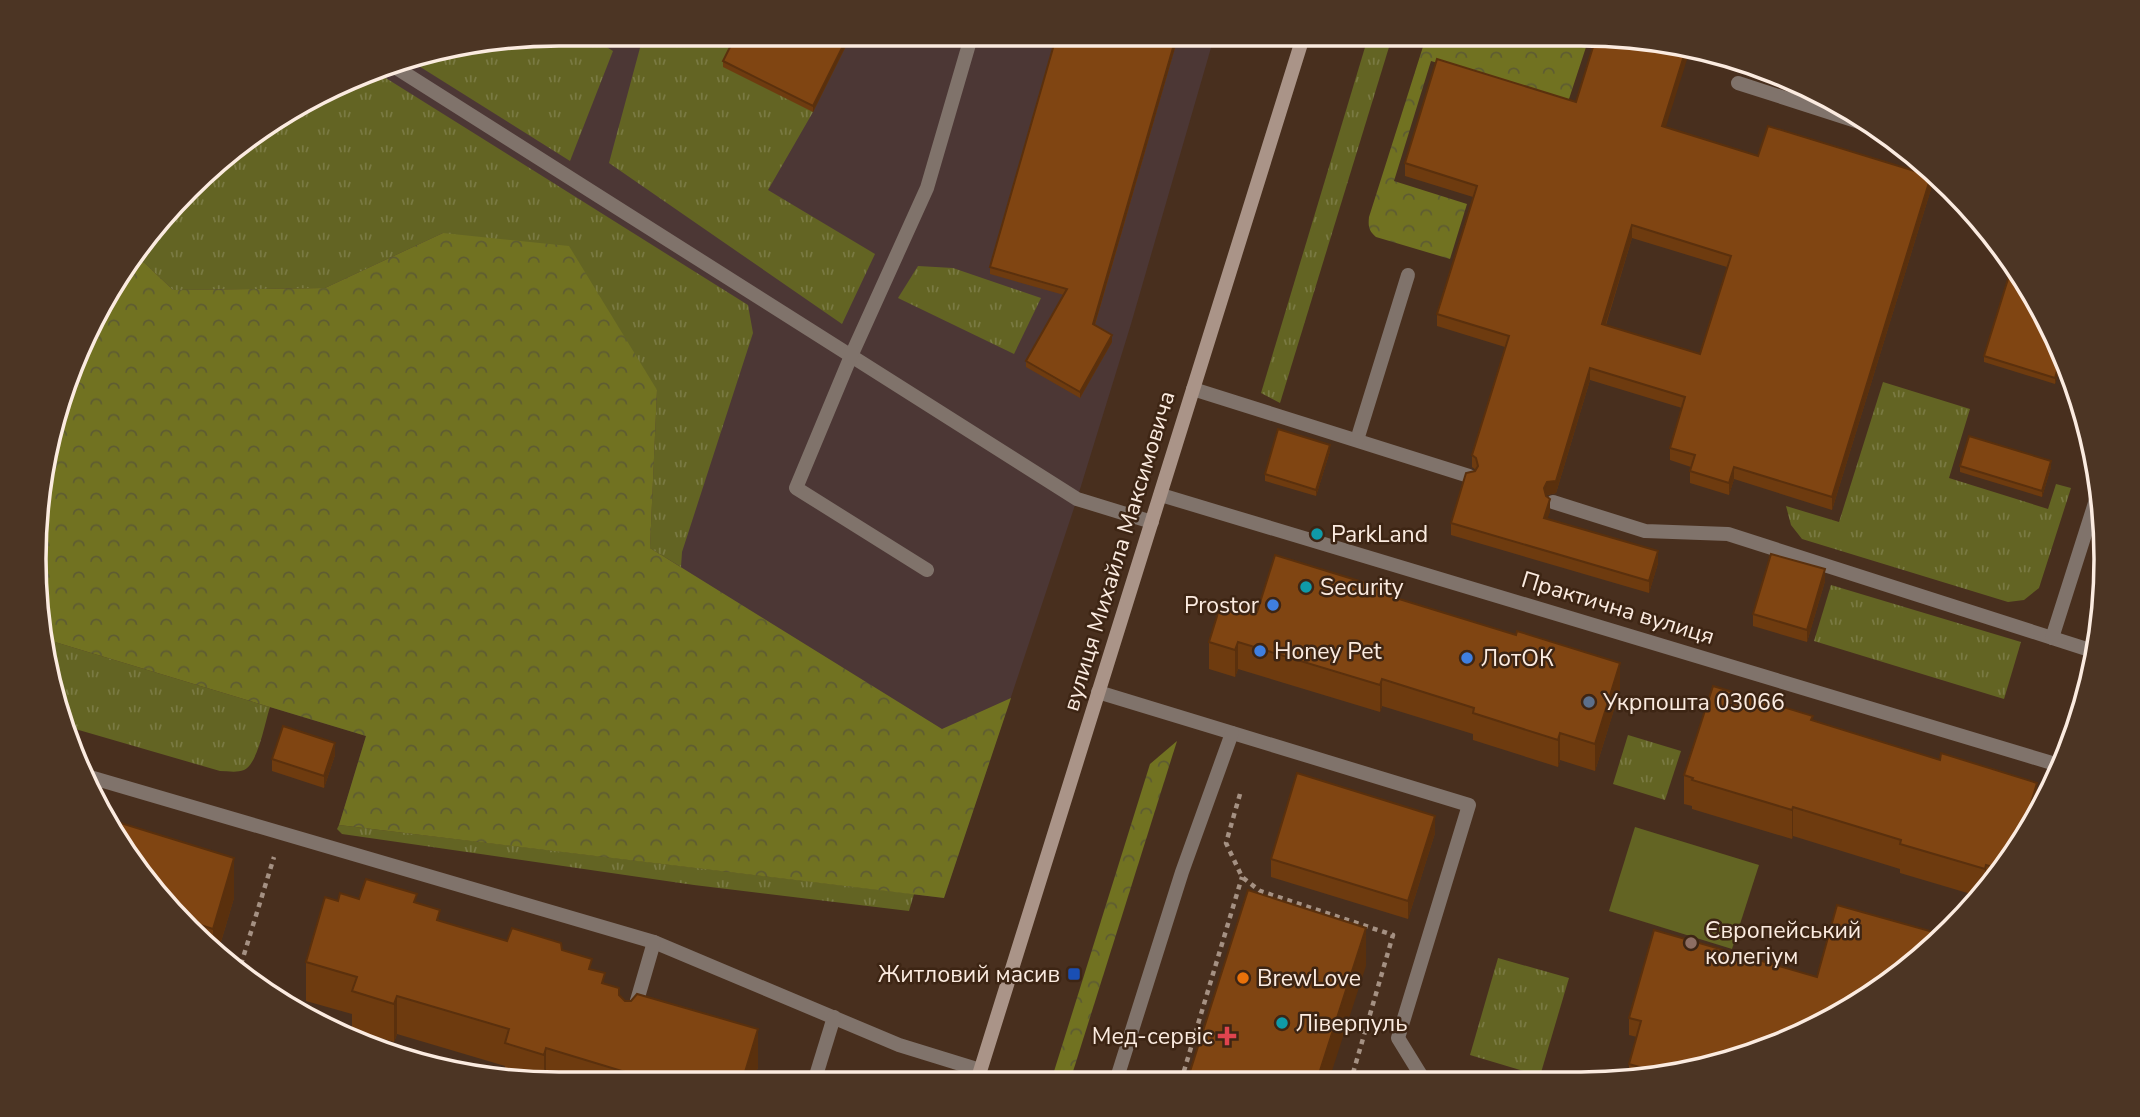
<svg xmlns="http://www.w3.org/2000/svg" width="2140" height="1117" viewBox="0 0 2140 1117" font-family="'Nunito Sans',sans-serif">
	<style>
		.commercial { fill: #4c3735 }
		.grass { fill: url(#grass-tufts) }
		.forest { fill: url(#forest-crowns) }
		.pitch { fill: #636423 }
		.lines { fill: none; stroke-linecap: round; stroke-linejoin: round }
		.path { stroke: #a59183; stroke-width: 4.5; stroke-dasharray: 5 5; stroke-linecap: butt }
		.lane { stroke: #80736b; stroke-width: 14 }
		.street { stroke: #80736b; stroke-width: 14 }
		.secondary { stroke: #aa9488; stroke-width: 14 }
		.wall { fill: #6e3b0f; fill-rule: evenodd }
		.shaded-wall { fill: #5a300d }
		.building { fill: #804512; stroke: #5a300d; stroke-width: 2; fill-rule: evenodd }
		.culture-dot { fill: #0f9aa8; stroke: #3d2514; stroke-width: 2.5 }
		.shop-dot { fill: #3f7fe0; stroke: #3d2514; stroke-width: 2.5 }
		.service-dot { fill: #5c6f8a; stroke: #3d2514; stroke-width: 2.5 }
		.education-dot { fill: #8d6e63; stroke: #3d2514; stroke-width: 2.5 }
		.transit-dot { fill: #1a4fb4; stroke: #3d2514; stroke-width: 2.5 }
		.food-dot { fill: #e8710a; stroke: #3d2514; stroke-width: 2.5 }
		.health-dot { fill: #e0444e; stroke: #3d2514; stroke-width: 2.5 }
		.labels { text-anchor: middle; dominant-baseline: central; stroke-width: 5; stroke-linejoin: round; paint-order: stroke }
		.poi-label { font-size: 23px; fill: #fbebe0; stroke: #3d2514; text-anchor: start }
		.street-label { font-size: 23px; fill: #fbebe0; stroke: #3d2514 }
		.rim { fill: none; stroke: #fbebe0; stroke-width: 3.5 }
	</style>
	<defs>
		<pattern id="grass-tufts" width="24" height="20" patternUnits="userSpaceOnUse" patternTransform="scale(1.75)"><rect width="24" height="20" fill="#636423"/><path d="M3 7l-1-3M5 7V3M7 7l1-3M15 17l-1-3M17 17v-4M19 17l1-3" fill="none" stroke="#7a7a43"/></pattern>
		<pattern id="forest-crowns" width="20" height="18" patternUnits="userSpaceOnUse" patternTransform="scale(1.75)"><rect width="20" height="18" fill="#717221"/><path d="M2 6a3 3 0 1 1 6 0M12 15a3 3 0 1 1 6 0" fill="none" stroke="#5e5c32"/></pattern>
	</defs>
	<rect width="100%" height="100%" fill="#482f1e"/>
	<polygon class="commercial" points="559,33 1215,34 1131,324 1077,499 944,898 339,825 366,736 45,639 34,593 51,423 122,267 238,142 389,61"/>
	<g class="grass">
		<polygon points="559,33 584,33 613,51 570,161 406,58"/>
		<polygon points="644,33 740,33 813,112 768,190 875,254 842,324 609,163"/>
		<polygon points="1369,34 1393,34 1280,403 1261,393"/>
		<polygon points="373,70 748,305 753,333 682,552 681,567 650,548 657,390 443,233 325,288 173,290 134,253 238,142"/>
		<polygon points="918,266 953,268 1041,298 1014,354 898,298"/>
		<polygon points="1883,382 1970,409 1949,478 2048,509 2056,484 2071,488 2039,588 2024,600 2008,602 1802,539 1791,525 1786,506 1839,522"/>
		<polygon points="2105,567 2106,593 2101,620 2094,604"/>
		<polygon points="1831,585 2021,642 2004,699 1814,641"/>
		<path d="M45,639l225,68c-5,15 -12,57 -26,63 -8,3 -16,1 -24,1l-155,-45z"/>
		<polygon points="1628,735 1681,751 1665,800 1613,784"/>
		<polygon points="339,825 914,894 909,911 694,885 342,834 337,829"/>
		<polygon points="1498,958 1569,978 1540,1076 1470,1055"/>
	</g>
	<g class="forest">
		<path d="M1427,34h141l20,7 -20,61 -137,-41 -37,120 73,23 -17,55 -74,-22c-7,-6 -8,-10 -7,-20z"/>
		<polygon points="443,233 569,246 657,390 650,548 942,729 1011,698 944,898 339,825 366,736 45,639 34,593 51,423 122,267 134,253 173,290 325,288"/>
		<polygon points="1177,741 1070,1081 1051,1081 1150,764"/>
	</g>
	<polygon class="pitch" points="1635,827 1759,865 1732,949 1609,911"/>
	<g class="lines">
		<g class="path">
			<polyline points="1240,794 1226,843 1242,877 1260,891 1393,935 1351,1080"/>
			<polyline points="238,974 274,857"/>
			<polyline points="1181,1081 1242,877"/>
		</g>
		<g class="lane">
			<polyline points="387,62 1077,499 1152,522"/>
			<polyline points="1738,83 1878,128"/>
			<polyline points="1193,389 1469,476"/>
			<polyline points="1357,440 1408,275"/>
			<polyline points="1553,502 1645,531 1728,534 2096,652"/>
			<polyline points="927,570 796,488 851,356 927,188 972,34"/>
			<polyline points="2052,638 2101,484"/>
			<polyline points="1098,692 1469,805 1398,1038 1422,1077 1427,1080"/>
			<polyline points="83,775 654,942 899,1045 980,1070"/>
			<polyline points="634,1011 654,942"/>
			<polyline points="1116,1081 1182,872 1232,733"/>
			<polyline points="814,1082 834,1017"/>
		</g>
		<polyline class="street" points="1161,495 2062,766"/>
		<polyline class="secondary" points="977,1081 1304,34"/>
	</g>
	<g class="wall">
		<polygon points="737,33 852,34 813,112 723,67 723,61"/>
		<polygon points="1057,34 1179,34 1095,325 1112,342 1080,398 1026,367 1026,361 1064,295 990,274 990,267"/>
		<path d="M1576,102l90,25 92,29 173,33 -99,321 -98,-31 -5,16 -39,-12v-12l1,-4 -21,-7v-12l12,-40 -92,-28 -34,113 -9,2 -1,1 4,15 -3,8 111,44 -9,30 -198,-58v-12l25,-53 -4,-3v-12l33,-108 -68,-21v-12l36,-117 -68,-21v-13zM1632,238l95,29 -27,87 -94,-29z"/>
		<polygon points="2037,296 2063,356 2055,384 1984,362 1984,356"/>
		<polygon points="1330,451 1316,496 1265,481 1265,474"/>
		<polygon points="1960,466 2051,467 2042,497 1960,472"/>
		<polygon points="1825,581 1807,642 1753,626 1753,614"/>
		<polygon points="1398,599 1620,690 1595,771 1560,760 1558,767 1473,740 1473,734 1382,706 1380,712 1238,669 1235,677 1209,669 1209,642 1257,612"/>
		<polygon points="1813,721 2037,812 2036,816 1981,897 1900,873 1900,869 1793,836 1792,839 1692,809 1692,806 1684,804 1684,775"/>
		<polygon points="335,755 324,788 272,771 272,759"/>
		<polygon points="1435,833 1408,919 1271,877 1271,859"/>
		<polygon points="234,898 217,955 164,905"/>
		<polygon points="359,899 417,903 440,921 507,941 562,950 592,970 605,984 619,995 625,1001 758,1067 753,1082 525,1083 505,1079 505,1066 397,1034 394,1042 352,1030 352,1014 306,1001 306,962"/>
		<polygon points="1944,935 1782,1044 1650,1079 1629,1079 1629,1064 1637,1037 1629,1035 1629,1018 1817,977"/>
	</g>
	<g class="shaded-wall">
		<polygon points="849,34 852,34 813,112 813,106"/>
		<polygon points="1177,34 1179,34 1093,331 1093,324"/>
		<polygon points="1687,46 1691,47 1662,139 1662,126"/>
		<polygon points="1931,176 1931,189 1832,510 1832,497"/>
		<polygon points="1632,225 1632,238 1602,336 1602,324"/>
		<polygon points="1112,335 1112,342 1080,398 1080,392"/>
		<polygon points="2062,353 2063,356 2055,384 2055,378"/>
		<polygon points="1590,368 1590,380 1556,493 1547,495 1544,500 1544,488"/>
		<polygon points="1330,445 1330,451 1316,496 1316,490"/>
		<polygon points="2051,461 2051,467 2042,497 2042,491"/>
		<polygon points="1734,467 1734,479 1729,495 1729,483"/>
		<polygon points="1550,499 1550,511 1544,530 1544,518"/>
		<polygon points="1658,551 1658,563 1649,593 1649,581"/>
		<polygon points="1825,569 1825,581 1807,642 1807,630"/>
		<polygon points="1238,642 1238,669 1235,677 1235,650"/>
		<polygon points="1620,663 1620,690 1595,771 1595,744"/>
		<polygon points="1382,679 1382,706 1380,712 1380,685"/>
		<polygon points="1560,733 1560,760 1558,767 1558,740"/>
		<polygon points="335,743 335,755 324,788 324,776"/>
		<polygon points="2037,783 2037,812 2036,816 2025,832 2031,803"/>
		<polygon points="1793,807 1793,836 1792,839 1792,810"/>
		<polygon points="1435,816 1435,833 1408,919 1408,901"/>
		<polygon points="234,858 234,898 217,955 213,951 213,929"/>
		<polygon points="1986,865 1986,890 1985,892 1985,869"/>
		<polygon points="1366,928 1366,966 1329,1080 1317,1080"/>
		<polygon points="397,996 397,1034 394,1042 394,1004"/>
		<polygon points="758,1029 758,1067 753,1082 742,1082"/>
		<polygon points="546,1048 546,1083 544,1083 544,1055"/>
	</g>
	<g class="building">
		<polygon points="737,33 849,34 813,106 723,61"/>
		<polygon points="1057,34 1177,34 1093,324 1112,335 1080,392 1026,361 1067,289 990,267"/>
		<path d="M1597,34h18l72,12 -25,80 96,30 10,-30 163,50 -99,321 -98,-30 -5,16 -39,-12 5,-16 -25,-7 15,-51 -95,-29 -34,113 -9,1 -3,6 2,8 4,3 -6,19 114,33 -9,30 -198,-58 15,-50 9,-2 3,-5 -2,-8 -4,-3 37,-119 -72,-22 40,-128 -72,-23 32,-104 139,43zM1632,225l99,31 -31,98 -98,-30z"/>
		<polygon points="2013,263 2037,296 2062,353 2055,378 1984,356"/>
		<polygon points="1278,429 1330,445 1316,490 1265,474"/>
		<polygon points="1969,436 2051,461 2042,491 1960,466"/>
		<polygon points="1771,554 1825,569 1807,630 1753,614"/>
		<polygon points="1275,555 1398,593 1396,598 1516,635 1517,631 1620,663 1595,744 1560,733 1558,740 1473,713 1474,708 1382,679 1380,685 1238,642 1235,650 1209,642 1222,600 1257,612"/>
		<polygon points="1713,686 1813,716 1811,720 1940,760 1941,753 2037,783 2031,803 2034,804 2025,832 2000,869 1986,865 1985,869 1900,844 1901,840 1793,807 1792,810 1692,780 1693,778 1684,775"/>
		<polygon points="283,726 335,743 324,776 272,759"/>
		<polygon points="1297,773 1435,816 1408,901 1271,859"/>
		<polygon points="111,820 234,858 213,929 178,918 164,905"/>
		<polygon points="366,879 417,894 414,902 440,910 437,920 507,941 512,928 561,943 562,950 592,959 589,969 605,973 602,983 619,988 619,995 625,1001 631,1001 637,994 758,1029 742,1082 658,1082 546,1048 544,1055 505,1043 509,1029 397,996 394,1004 352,991 357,977 306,962 325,897 338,901 340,893 359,899"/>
		<polygon points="1248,890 1366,928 1317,1080 1187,1081"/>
		<polygon points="1837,905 1944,935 1901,975 1782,1044 1666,1075 1629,1064 1641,1021 1629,1018 1654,930 1817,977"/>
	</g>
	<g class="culture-dot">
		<circle cx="1317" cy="534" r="7"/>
		<circle cx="1306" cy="587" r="7"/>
		<circle cx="1282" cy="1023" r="7"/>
	</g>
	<g class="shop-dot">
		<circle cx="1273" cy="605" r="7"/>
		<circle cx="1260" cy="651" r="7"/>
		<circle cx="1467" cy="658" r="7"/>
	</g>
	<circle class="service-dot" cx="1589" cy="702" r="7"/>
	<circle class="education-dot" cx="1691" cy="943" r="7"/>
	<rect class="transit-dot" x="1067" y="967" width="14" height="14" rx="3.5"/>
	<circle class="food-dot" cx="1243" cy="978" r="7"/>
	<path class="health-dot" d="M1223.5 1025.5h7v7h7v7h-7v7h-7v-7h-7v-7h7z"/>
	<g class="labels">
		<g class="poi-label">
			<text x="1331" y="534">ParkLand</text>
			<text x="1320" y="587">Security</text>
			<text x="1259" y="605" text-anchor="end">Prostor</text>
			<text x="1274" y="651">Honey Pet</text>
			<text x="1481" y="658">ЛотОК</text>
			<text x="1603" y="702">Укрпошта 03066</text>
			<text x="1705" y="930">Європейський<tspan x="1705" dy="26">колегіум</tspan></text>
			<text x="1060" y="974" text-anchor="end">Житловий масив</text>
			<text x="1257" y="978">BrewLove</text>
			<text x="1296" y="1023">Ліверпуль</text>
			<text x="1213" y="1036" text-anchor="end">Мед-сервіс</text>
		</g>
		<g class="street-label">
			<text transform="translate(1119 551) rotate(-73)">вулиця Михайла Максимовича</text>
			<text transform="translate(1618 608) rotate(17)">Практична вулиця</text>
		</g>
	</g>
	<path d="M0 0H2140V1117H0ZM559 46H1581A513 513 0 0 1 2094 559V559A513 513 0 0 1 1581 1072H559A513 513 0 0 1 46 559V559A513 513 0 0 1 559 46Z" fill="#4c3524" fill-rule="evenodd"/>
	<path class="rim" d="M559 46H1581A513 513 0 0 1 2094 559V559A513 513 0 0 1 1581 1072H559A513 513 0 0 1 46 559V559A513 513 0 0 1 559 46Z"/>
</svg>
